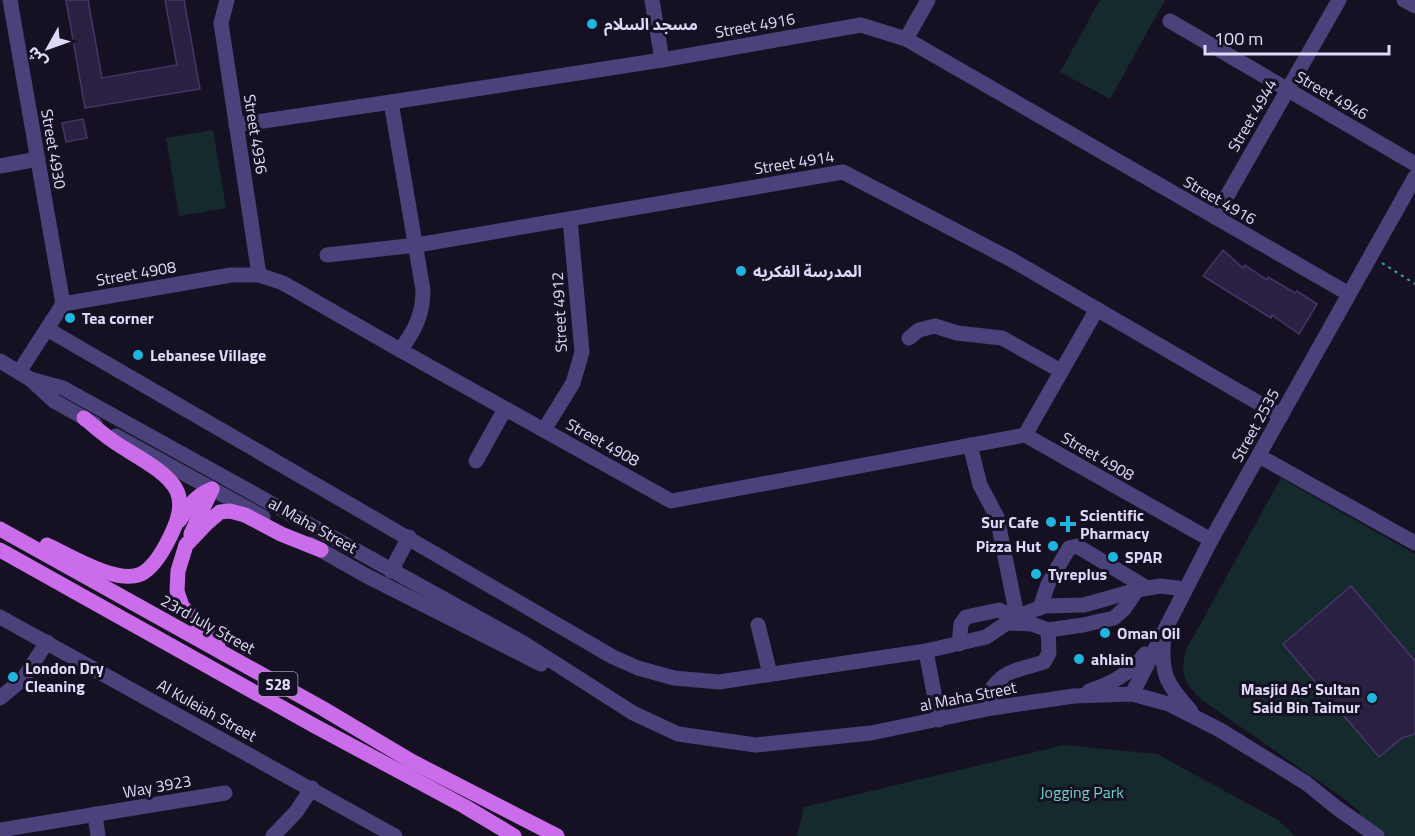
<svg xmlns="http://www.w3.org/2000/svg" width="1415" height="836" viewBox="0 0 1415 836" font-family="'Titillium Web','Noto Sans Arabic',sans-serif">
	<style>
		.green { fill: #152a2c }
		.building { fill: #2a2041; stroke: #46356a; stroke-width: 1.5 }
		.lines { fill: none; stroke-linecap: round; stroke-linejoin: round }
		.path { stroke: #3fa1a7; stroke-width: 2; stroke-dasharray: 3 4.5; stroke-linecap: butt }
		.minor { stroke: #4b427b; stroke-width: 15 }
		.major { stroke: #cb6deb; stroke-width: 15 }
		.poi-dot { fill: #1eb6e0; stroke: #161122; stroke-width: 2 }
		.labels { text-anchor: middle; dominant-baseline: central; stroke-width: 6; stroke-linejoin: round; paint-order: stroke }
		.shield { fill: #161122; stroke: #a39cb9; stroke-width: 1.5 }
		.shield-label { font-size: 15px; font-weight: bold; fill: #e0d8fa }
		.poi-label { font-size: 16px; font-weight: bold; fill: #e0d8fa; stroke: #161122; text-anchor: start }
		.street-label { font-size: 16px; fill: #e0d8fa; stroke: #161122 }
		.park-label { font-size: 16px; fill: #6dd0c3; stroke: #161122 }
	</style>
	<rect width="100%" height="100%" fill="#161122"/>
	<g class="green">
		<polygon points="1100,0 1165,0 1110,99 1060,72"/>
		<polygon points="213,130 226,208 179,216 166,138"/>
		<path d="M1281,478l134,76v282h-30l-26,-18 1,-6 -13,-11 -145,-101c-18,-17 -22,-26 -16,-50z"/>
		<polygon points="1064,745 1157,754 1278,820 1295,836 797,836 804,807"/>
	</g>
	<g class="building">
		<polygon points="66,0 88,0 102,78 177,65 165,0 184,0 200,89 85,108"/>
		<polygon points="83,119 87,138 66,142 62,123"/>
		<polygon points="1223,250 1243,268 1245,265 1267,280 1268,277 1295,293 1297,291 1317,304 1299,334 1272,315 1271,318 1203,276"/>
		<polygon points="1351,586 1415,661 1415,734 1402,738 1379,757 1283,644"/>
	</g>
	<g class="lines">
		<polyline class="path" points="1382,263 1415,284"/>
		<g class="minor">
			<polyline points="10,0 63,304"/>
			<polyline points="227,0 221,23 259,275"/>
			<polyline points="652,0 662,60"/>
			<polyline points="1404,0 1415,6"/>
			<polyline points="1170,21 1415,164"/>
			<polyline points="906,39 928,0"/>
			<polyline points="236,125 391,102"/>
			<polyline points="0,166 38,159"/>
			<polyline points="1215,217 1339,0"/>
			<polyline points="327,255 417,245 843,172 1012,260 1281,416"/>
			<polyline points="47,329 613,657 638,668 674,678 719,682 926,651 986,637 1017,616 1045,606 1084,605 1137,590 1160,586 1185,589"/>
			<polyline points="909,338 919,330 935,326 957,333 1002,338 1061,371"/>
			<path d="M400,350c15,-19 23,-36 23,-60l-32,-188 271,-42 199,-35 45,14 443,255"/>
			<polyline points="0,361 30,379 54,401 95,424"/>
			<polyline points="19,372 63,304 231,275 259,275 283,283 400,350 671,501 1025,435 1211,540"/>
			<polyline points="30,379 63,388 525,644 633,713 678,734 756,745 871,733 992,708 1074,696 1132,694 1169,704 1220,730 1306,783 1337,808 1377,836"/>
			<polyline points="544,430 573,383 582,352 570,220"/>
			<polyline points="1025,435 1097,309"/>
			<polyline points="116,436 263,517"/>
			<polyline points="970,445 980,485 997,517 1017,616"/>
			<polyline points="1259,456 1415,543"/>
			<polyline points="476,461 505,409"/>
			<polyline points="310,544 365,575 541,664"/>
			<polyline points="391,571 409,537"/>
			<polyline points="1040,608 1048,584 1069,548 1077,546 1147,588"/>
			<polyline points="0,617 395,836"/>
			<polyline points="758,625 770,674"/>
			<path d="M1164,636c-4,37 2,48 27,75"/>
			<polyline points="959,644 961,624 966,617 999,610 1005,613 1008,623 1032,624 1048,630 1083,625 1114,618 1124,609 1137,590"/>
			<polyline points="926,651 939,720"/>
			<path d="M1089,691c23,-8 41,-17 56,-37"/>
			<polyline points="1132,694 1211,540 1415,177"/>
			<polyline points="0,698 23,679 47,642"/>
			<path d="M992,708l-3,-15c14,-24 31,-23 55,-31l5,-9 -1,-23"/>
			<polyline points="95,814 98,836"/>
			<polyline points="0,830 225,793"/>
			<polyline points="273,836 296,812 312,788"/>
		</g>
		<g class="major">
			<path d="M179,521c10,-14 16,-26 33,-32"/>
			<polyline points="0,529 322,708 411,761 557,836"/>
			<polyline points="191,534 212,489"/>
			<path d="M47,545c22,10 70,40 94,29 12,-6 22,-23 28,-35 7,-14 15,-32 8,-48 -10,-21 -46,-37 -64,-50 -10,-7 -19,-15 -29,-23"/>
			<polyline points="0,550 313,725 464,806 514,836"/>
			<polyline points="218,645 182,606 177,591 178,571 186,545 207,523 220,512 230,511 245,515 281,534 321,550"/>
		</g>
	</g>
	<g class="poi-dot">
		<circle cx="592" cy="24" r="6"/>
		<circle cx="741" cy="271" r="6"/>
		<circle cx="70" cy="318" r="6"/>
		<circle cx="138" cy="355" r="6"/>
		<circle cx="1051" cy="522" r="6"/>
		<path d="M1065 515h6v6h6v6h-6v6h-6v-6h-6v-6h6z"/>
		<circle cx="1053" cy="546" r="6"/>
		<circle cx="1113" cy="557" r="6"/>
		<circle cx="1036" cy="574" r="6"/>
		<circle cx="1105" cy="633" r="6"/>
		<circle cx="1079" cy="659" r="6"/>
		<circle cx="13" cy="677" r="6"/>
		<circle cx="1372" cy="698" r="6"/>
	</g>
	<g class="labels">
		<rect class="shield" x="258.5" y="672" width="39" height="24" rx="4.5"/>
		<g class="shield-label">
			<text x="278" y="684">S28</text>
		</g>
		<g class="poi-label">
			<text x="604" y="24">مسجد السلام</text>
			<text x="753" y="271">المدرسة الفكريه</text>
			<text x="82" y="318">Tea corner</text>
			<text x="150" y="355">Lebanese Village</text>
			<text x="1080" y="515">Scientific<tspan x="1080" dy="18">Pharmacy</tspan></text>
			<text x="1039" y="522" text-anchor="end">Sur Cafe</text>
			<text x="1041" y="546" text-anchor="end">Pizza Hut</text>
			<text x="1125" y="557">SPAR</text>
			<text x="1048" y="574">Tyreplus</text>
			<text x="1117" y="633">Oman Oil</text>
			<text x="1091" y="659">ahlain</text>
			<text x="25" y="668">London Dry<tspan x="25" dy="18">Cleaning</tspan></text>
			<text x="1360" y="689" text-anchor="end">Masjid As' Sultan<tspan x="1360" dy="18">Said Bin Taimur</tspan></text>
		</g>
		<g class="street-label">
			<text transform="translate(755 25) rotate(-10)">Street 4916</text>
			<text transform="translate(1332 95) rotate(30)">Street 4946</text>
			<text transform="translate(1252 115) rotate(-60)">Street 4944</text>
			<text transform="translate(256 134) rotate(81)">Street 4936</text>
			<text transform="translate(54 149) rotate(80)">Street 4930</text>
			<text transform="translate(794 162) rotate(-9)">Street 4914</text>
			<text transform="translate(1220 200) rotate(30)">Street 4916</text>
			<text transform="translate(136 273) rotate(-10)">Street 4908</text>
			<text transform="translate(559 312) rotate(-93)">Street 4912</text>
			<text transform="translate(1255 425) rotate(-61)">Street 2535</text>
			<text transform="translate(603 442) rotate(29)">Street 4908</text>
			<text transform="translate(1098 456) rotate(30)">Street 4908</text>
			<text transform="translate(313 525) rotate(29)">al Maha Street</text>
			<text transform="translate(208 624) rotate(29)">23rd July Street</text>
			<text transform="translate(968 696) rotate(-11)">al Maha Street</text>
			<text transform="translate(207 710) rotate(29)">Al Kuleiah Street</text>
			<text transform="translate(157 786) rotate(-10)">Way 3923</text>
		</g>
		<g class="park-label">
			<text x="1082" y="792">Jogging Park</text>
		</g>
	</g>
	<g transform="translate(48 48) rotate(230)" stroke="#161122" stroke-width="4.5" paint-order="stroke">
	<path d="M0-4.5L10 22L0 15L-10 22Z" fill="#e0d8fa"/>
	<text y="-9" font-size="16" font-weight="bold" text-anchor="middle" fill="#e0d8fa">ش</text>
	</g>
	<path d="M1205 45v9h184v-9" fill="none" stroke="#e0d8fa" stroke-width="3"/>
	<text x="1214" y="45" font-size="18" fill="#e0d8fa" stroke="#161122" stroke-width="4.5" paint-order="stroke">100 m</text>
</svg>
